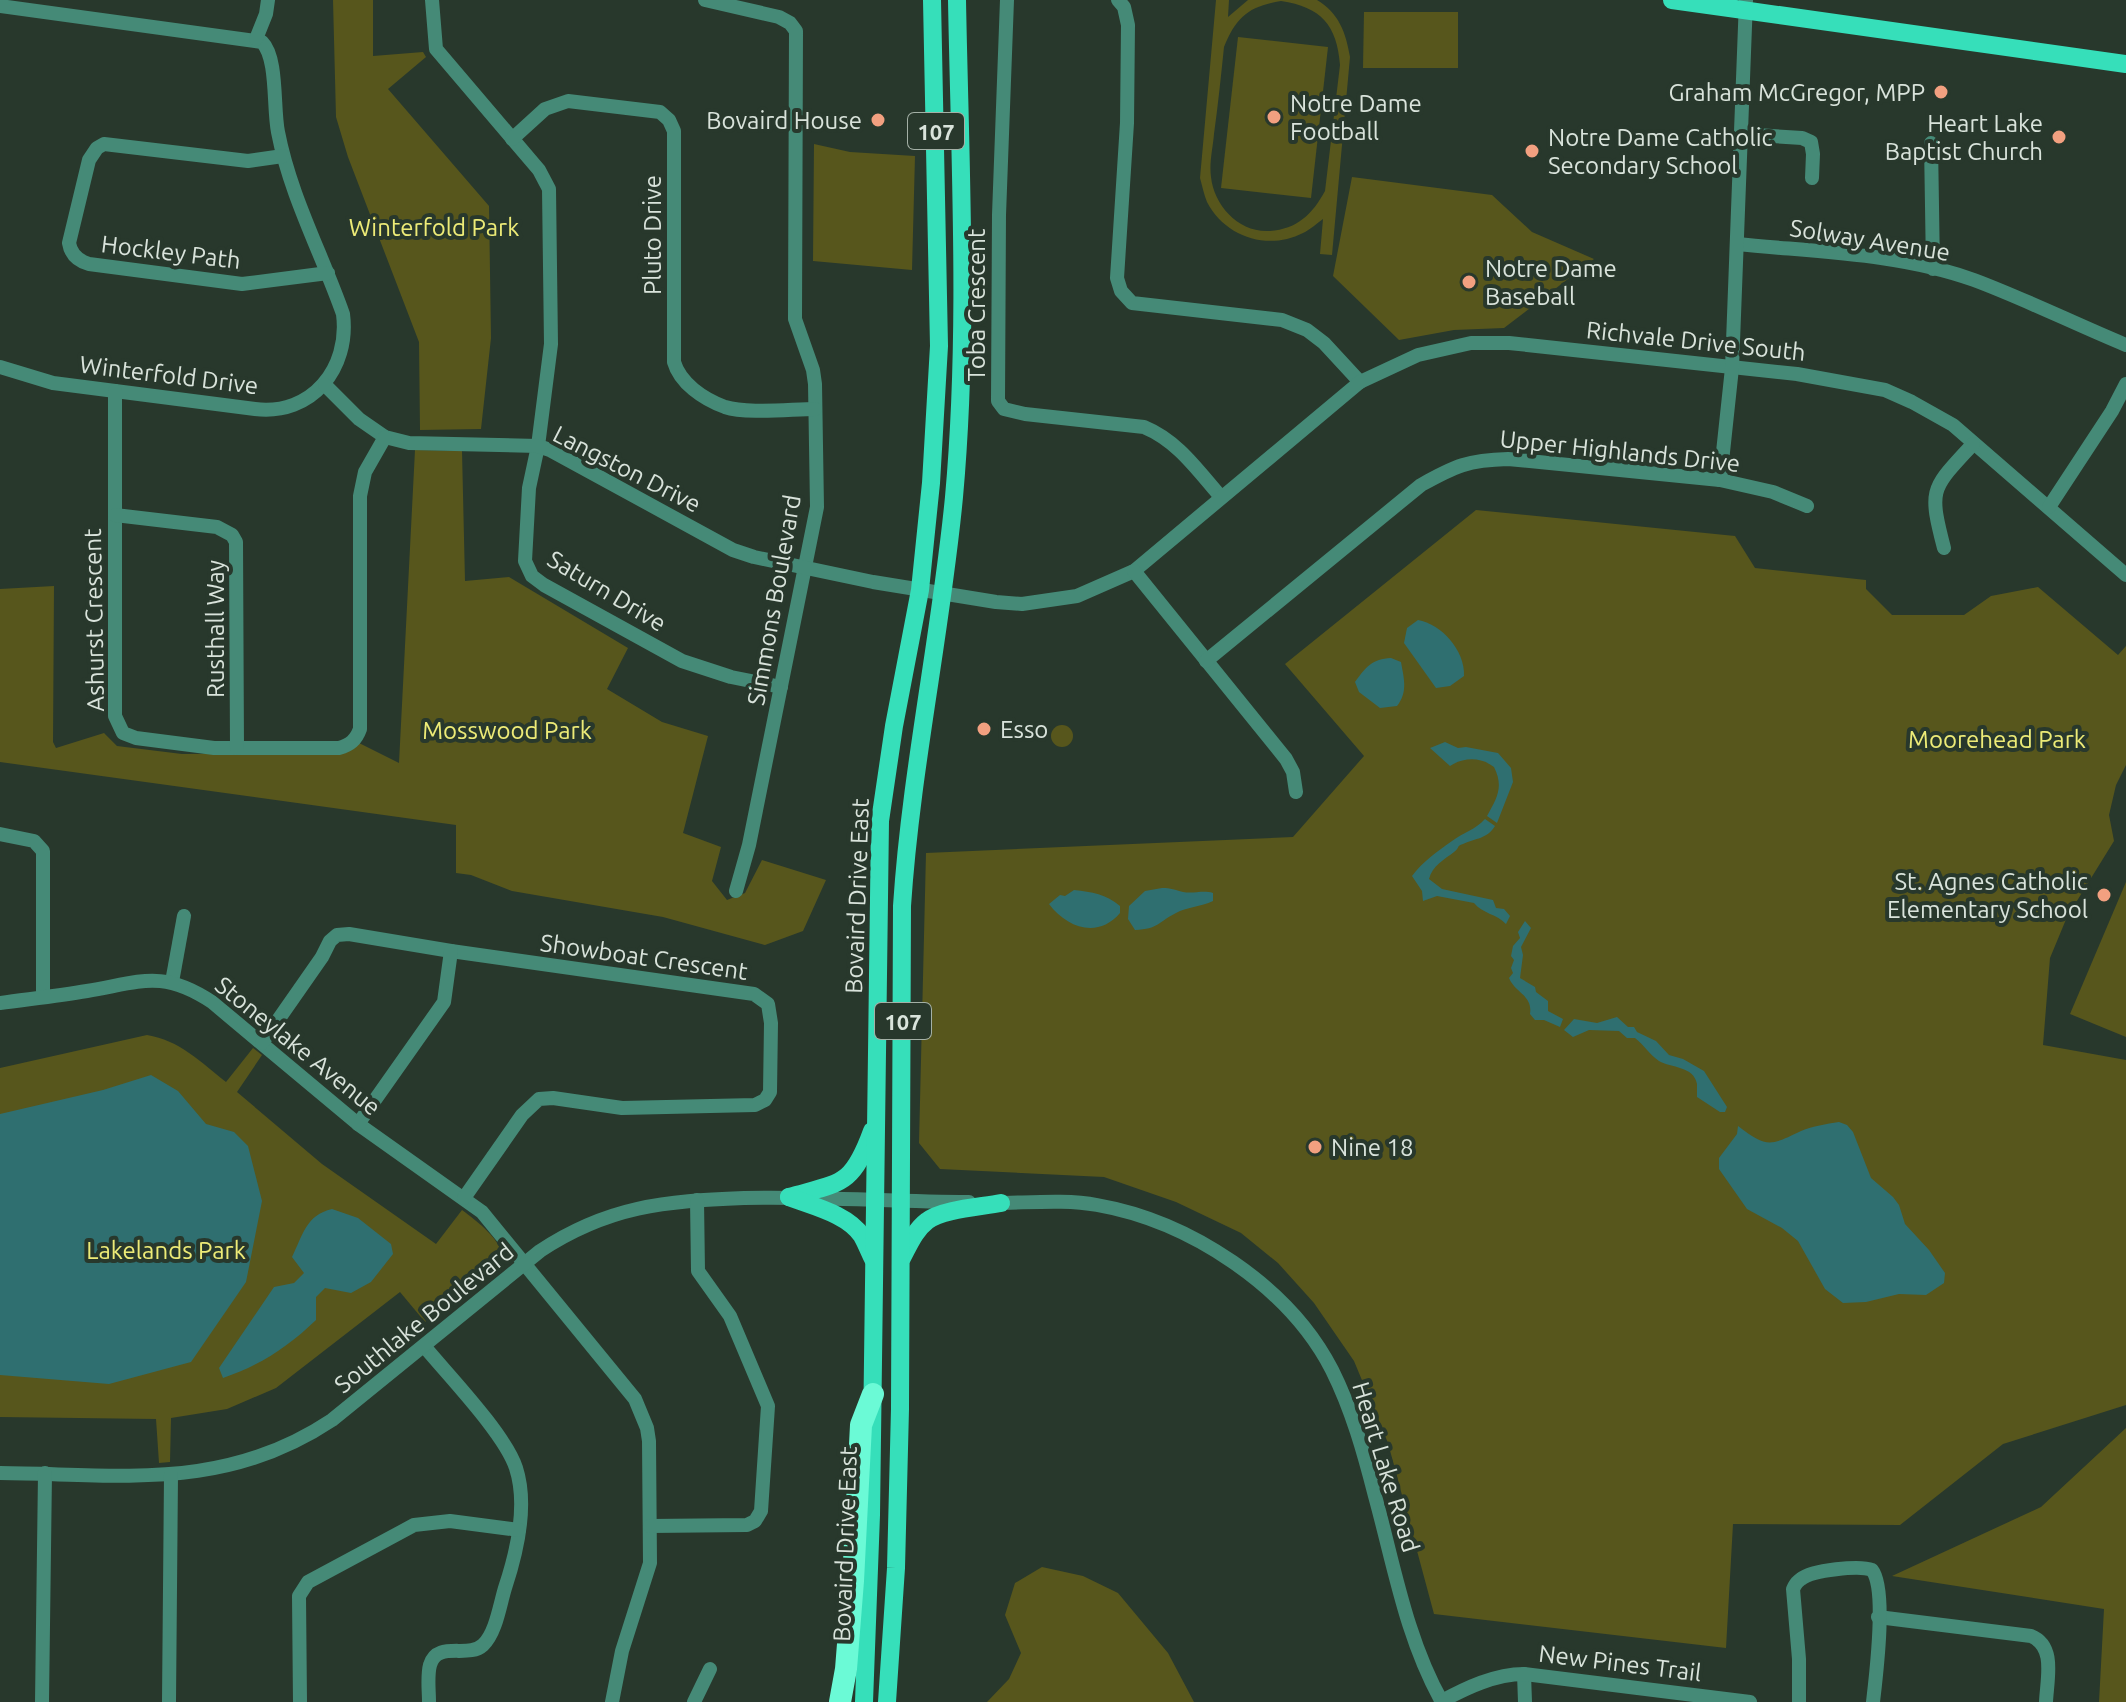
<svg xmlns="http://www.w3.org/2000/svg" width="2126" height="1702" viewBox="0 0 2126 1702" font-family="Ubuntu,sans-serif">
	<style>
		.green { fill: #57561c; fill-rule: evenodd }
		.water { fill: #2f6f70 }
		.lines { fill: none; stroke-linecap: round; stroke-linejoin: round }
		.minor { stroke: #458a77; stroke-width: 14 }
		.major { stroke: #36dfba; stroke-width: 18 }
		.highway { stroke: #6bfad6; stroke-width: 22 }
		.poi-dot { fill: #f2a080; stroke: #28382c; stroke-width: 3 }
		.labels { text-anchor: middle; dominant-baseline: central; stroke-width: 8; stroke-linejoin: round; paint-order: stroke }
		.shield { fill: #28382c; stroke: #a4b0a6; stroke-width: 2 }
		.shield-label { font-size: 22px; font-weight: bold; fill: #d9e3db }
		.poi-label { font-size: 24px; fill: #d9e3db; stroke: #28382c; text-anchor: start }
		.park-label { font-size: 24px; fill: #edeb77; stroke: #28382c }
		.street-label { font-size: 24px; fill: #d9e3db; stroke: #28382c }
	</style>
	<rect width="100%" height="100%" fill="#28382c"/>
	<g class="green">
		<polygon points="333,0 373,0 373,56 423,52 426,57 388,89 489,206 491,338 481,429 420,430 419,342 348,157 336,117"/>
		<path d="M1216,0h13l-1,17 20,-17h69c22,13 29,33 33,57l-18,198 -12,-1 3,-35c-6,4 -13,11 -20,14 -35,18 -78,4 -96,-31 -3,-7 -5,-17 -7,-24zM1281,1c40,6 56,24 59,64l-15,126c-13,24 -29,39 -57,40 -30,1 -54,-26 -57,-54 -2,-14 2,-30 3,-43 4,-29 7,-58 10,-87 12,-30 25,-41 57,-46z"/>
		<polygon points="1364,12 1458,12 1458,68 1363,68"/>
		<polygon points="1238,37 1328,47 1311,198 1221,188"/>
		<polygon points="814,144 850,152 915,156 912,270 813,261"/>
		<polygon points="1352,177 1492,195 1532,232 1594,259 1504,328 1454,330 1399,340 1333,276"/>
		<polygon points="415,450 462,451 465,581 509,577 628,648 607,689 662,722 708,736 683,833 721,847 712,881 727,900 745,893 762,860 826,880 803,931 765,945 663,917 512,891 471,875 456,873 456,825 0,762 0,589 54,586 53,742 56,748 104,733 117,746 182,754 336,753 359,743 399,763"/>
		<polygon points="1476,510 1735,536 1755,568 1866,580 1866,589 1892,615 1964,615 1991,596 2038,587 2118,655 2126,646 2126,765 2116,785 2109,815 2114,841 2067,917 2050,958 2043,1045 2126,1060 2126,1405 2003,1444 1900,1525 1733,1524 1726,1648 1434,1614 1388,1443 1354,1361 1314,1303 1278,1263 1241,1233 1176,1202 1104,1177 940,1169 919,1143 926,853 1293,837 1364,756 1285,664"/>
		<circle cx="1062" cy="736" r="11"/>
		<polygon points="2126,882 2126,1037 2070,1014"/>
		<path d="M147,1035c32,5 54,27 79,47l27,-34 9,7 -25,37 85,72 114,80 26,-34c16,12 39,29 42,50l-79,62 -25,-30 -124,96 -49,21 -56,9 -1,44 -11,1 -3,-44 -156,-2v-349z"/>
		<polygon points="2126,1428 2126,1702 2099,1702 2104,1609 1892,1576 2041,1507"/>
		<polygon points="1042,1567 1083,1576 1118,1593 1168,1653 1194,1702 987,1702 1009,1679 1021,1653 1005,1615 1015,1583"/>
	</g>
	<g class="water">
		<path d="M1418,620c23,4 47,30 46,56l-14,10 -14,2 -32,-45 3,-15z"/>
		<path d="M1391,658l10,4c3,17 7,30 -4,44l-17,2 -21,-16 -4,-10c11,-15 17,-23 36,-24z"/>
		<path d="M1445,742l13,6 8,-1 32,6 13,15 2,14 -16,41 -10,-7c10,-18 17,-29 7,-49 -13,-10 -30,-10 -44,-1l-20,-18z"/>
		<path d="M1485,819l10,7c-8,13 -19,12 -32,18 -7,2 -3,4 -9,8 -9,7 -22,14 -25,27l13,10 51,11 3,8 8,1 6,7 -4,8c-9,-10 -23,-10 -32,-21l-37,-7 -14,5 -1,-10 -10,-15c10,-14 26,-25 40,-35 12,-9 23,-11 33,-22z"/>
		<path d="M1162,888c9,0 13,2 21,4 10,2 20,-2 30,1v8c-12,6 -27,6 -37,12 -18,9 -17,16 -41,17l-7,-11 1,-13 16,-15z"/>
		<path d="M1074,890c18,2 32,4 46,16v7c-22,26 -53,15 -71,-9l11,-9 5,1z"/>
		<path d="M1525,921l6,7 -10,19 2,8 -3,23 15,9 1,5 12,9v10l15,8 -3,8 -16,-7h-9l-5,-6c3,-19 -15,-21 -21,-36l4,-5 -2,-5 3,-8 -3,-4 2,-10 7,-8 -2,-6z"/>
		<path d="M1617,1017l11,10h6l3,5 19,9 13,14 14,4 21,12 23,36 -2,5h-5l-23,-15c0,-5 0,-9 0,-13 -3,-18 -26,-16 -38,-23 -10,-7 -15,-16 -24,-23h-8l-8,-7 -30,-1 -16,7 -9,-7 10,-11 23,4z"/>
		<polygon points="151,1075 178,1091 206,1124 234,1132 248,1146 262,1201 246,1282 191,1362 109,1384 0,1375 0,1114 103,1090"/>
		<path d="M1839,1122l8,3 6,7 18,46 22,19 6,8 6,19 24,26 16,23 -1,10 -18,12 -27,-1 -33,8 -23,1 -18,-14 -27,-48 -16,-13 -35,-19 -28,-40v-11l18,-24 1,-8c29,22 32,20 63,5 12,-5 25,-7 38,-9z"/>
		<path d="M332,1209l26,9 33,26 2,10 -22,28 -20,11 -26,-5 -9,9v23c-28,27 -57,46 -93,58l-4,-10 55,-81 20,-4 10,-10 -12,-16c11,-22 14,-42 40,-48z"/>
	</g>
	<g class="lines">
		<g class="minor">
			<polyline points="432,0 436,49 539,170 549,189 551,344 538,446 529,488 525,561 532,576 544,585 682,661 731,677 781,687"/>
			<polyline points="705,0 779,17 790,23 796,31 795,319 813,370 815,384 817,507 749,845 736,891"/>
			<path d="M1007,0l-8,215 -1,186 6,8 21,5 119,13c34,14 54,44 77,70"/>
			<polyline points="1118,0 1124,7 1128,25 1127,123 1117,278 1121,291 1132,303 1282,320 1307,330 1324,343 1360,382"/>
			<path d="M0,6l262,36c16,16 11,66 16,90 12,63 44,122 65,182 7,54 -31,102 -88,95l-202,-26 -53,-16"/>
			<polyline points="256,39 266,14 268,0"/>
			<polyline points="1742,134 1802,138 1811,142 1813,154 1812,178"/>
			<path d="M512,139l33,-30 23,-8 92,11 9,8 5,11v231c6,21 29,37 51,45 21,7 67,2 90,2"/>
			<polyline points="1931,143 1933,269"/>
			<path d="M283,156l-35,5 -144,-17 -7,4 -8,12 -20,83c2,12 9,18 20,21l153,20 86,-11"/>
			<path d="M1737,244c78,8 162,9 237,36 51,19 101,44 152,65"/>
			<polyline points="325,385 359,419 385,437 409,443 538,446 550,450 733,550 754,557 873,582 996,602 1022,604 1077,596 1134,571 1360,382 1418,355 1471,343 1509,343 1797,374 1885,390 1912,402 1953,425 2126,575"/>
			<path d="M115,391v325l8,17 13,5 78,10h125c11,-3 17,-8 21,-19v-233l5,-24 20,-35"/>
			<polyline points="1720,480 1732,368 1746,0"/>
			<polyline points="2049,507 2112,411 2126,384"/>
			<polyline points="115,515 217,527 232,535 236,542 237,748"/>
			<path d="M1944,548c-16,-61 -12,-59 29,-104"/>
			<polyline points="1134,571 1286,759 1293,772 1296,792"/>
			<path d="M1206,661l215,-176c34,-19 47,-25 87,-26l212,21 53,12 34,14"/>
			<polyline points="0,834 34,841 43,851 43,997"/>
			<polyline points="172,982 184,916"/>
			<path d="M0,1003c29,-4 58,-7 87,-12 54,-9 75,-22 125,11l146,122 124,88 153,187 12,29 2,13 1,122 -28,88 -10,51"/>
			<polyline points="262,1043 322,957 330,941 337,935 349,934 451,951 754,994 768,1004 771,1023 770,1092 765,1100 755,1105 622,1108 553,1098 539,1099 522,1115 464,1198"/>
			<polyline points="358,1124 444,1002 451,951"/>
			<path d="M994,1203c32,0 72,-4 103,2 92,16 192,81 235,165 20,40 32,83 43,126 19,69 31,142 67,206"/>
			<path d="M424,1346c24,29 81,88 92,122 12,37 1,84 -11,120 -5,16 -9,45 -22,57 -15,14 -46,-5 -53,20 -3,11 -1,25 -1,37"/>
			<path d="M0,1473c122,1 224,19 332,-53l208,-169c68,-45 125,-50 204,-53 75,-2 150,4 225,4"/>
			<polyline points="650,1526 747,1525 755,1521 761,1511 768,1406 730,1316 698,1271 697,1200"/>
			<path d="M1878,1617l153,19c25,10 16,43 15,66"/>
			<polyline points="1524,1674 1525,1702"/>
			<path d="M1442,1701c24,-13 53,-27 82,-27l226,28"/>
			<polyline points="42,1702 45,1473"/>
			<polyline points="169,1702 171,1475"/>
			<polyline points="300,1702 299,1596 308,1582 414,1525 450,1521 519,1530"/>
			<polyline points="694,1702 710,1669"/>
			<path d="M1799,1702v-43l-6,-70c3,-5 2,-6 8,-10 11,-9 59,-14 71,-9 15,19 4,106 1,132"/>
		</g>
		<g class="major">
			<polyline points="1672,0 2126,64"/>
			<path d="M789,1197c53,-15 63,-11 83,-66"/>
			<path d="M789,1197c23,9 59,17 73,39 4,7 7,15 11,23"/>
			<path d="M902,1258c7,-13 13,-28 25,-37 15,-12 54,-14 74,-18"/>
			<polyline points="864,1702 871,1515 880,821 894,726 920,590 931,483 939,346 932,0"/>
			<path d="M887,1702l9,-134 4,-159 2,-503c9,-137 39,-272 52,-409 15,-165 6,-332 3,-497"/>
		</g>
		<polyline class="highway" points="840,1702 846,1669 853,1581 861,1425 873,1394"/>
	</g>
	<g class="poi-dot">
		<circle cx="1941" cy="92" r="8"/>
		<circle cx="1274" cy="117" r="8"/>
		<circle cx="878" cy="120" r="8"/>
		<circle cx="2059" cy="137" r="8"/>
		<circle cx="1532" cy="151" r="8"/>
		<circle cx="1469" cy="282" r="8"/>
		<circle cx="984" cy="729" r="8"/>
		<circle cx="2104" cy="895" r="8"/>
		<circle cx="1315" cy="1147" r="8"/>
	</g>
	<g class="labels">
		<g class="shield">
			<rect x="908" y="113" width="56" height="36" rx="6"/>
			<rect x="875" y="1003" width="56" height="36" rx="6"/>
		</g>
		<g class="shield-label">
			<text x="936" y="131">107</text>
			<text x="903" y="1021">107</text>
		</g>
		<g class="poi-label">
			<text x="1925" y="92" text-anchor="end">Graham McGregor, MPP</text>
			<text x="1290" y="103">Notre Dame<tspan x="1290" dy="28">Football</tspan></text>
			<text x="862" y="120" text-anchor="end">Bovaird House</text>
			<text x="2043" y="123" text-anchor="end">Heart Lake<tspan x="2043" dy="28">Baptist Church</tspan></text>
			<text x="1548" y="137">Notre Dame Catholic<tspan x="1548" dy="28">Secondary School</tspan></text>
			<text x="1485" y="268">Notre Dame<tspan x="1485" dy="28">Baseball</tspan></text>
			<text x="1000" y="729">Esso</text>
			<text x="2088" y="881" text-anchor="end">St. Agnes Catholic<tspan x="2088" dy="28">Elementary School</tspan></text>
			<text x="1331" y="1147">Nine 18</text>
		</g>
		<g class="park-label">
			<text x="434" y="227">Winterfold Park</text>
			<text x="507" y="730">Mosswood Park</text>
			<text x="1997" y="739">Moorehead Park</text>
			<text x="166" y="1250">Lakelands Park</text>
		</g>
		<g class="street-label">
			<text transform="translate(652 235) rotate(-90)">Pluto Drive</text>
			<text transform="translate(1870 240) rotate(9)">Solway Avenue</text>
			<text transform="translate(171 252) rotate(7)">Hockley Path</text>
			<text transform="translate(976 305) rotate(-90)">Toba Crescent</text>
			<text transform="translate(1696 341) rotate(6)">Richvale Drive South</text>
			<text transform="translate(169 375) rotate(7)">Winterfold Drive</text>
			<text transform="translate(1620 451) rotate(6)">Upper Highlands Drive</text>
			<text transform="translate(627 469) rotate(27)">Langston Drive</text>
			<text transform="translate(607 591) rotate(31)">Saturn Drive</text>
			<text transform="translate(774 600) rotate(-80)">Simmons Boulevard</text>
			<text transform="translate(94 620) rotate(-91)">Ashurst Crescent</text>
			<text transform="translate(215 629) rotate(-90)">Rusthall Way</text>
			<text transform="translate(857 896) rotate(-88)">Bovaird Drive East</text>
			<text transform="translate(644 957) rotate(8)">Showboat Crescent</text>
			<text transform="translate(298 1046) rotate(39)">Stoneylake Avenue</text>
			<text transform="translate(424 1318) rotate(-39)">Southlake Boulevard</text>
			<text transform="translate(1386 1467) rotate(73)">Heart Lake Road</text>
			<text transform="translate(845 1544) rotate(-88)">Bovaird Drive East</text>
			<text transform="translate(1620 1663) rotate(7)">New Pines Trail</text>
		</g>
	</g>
</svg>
